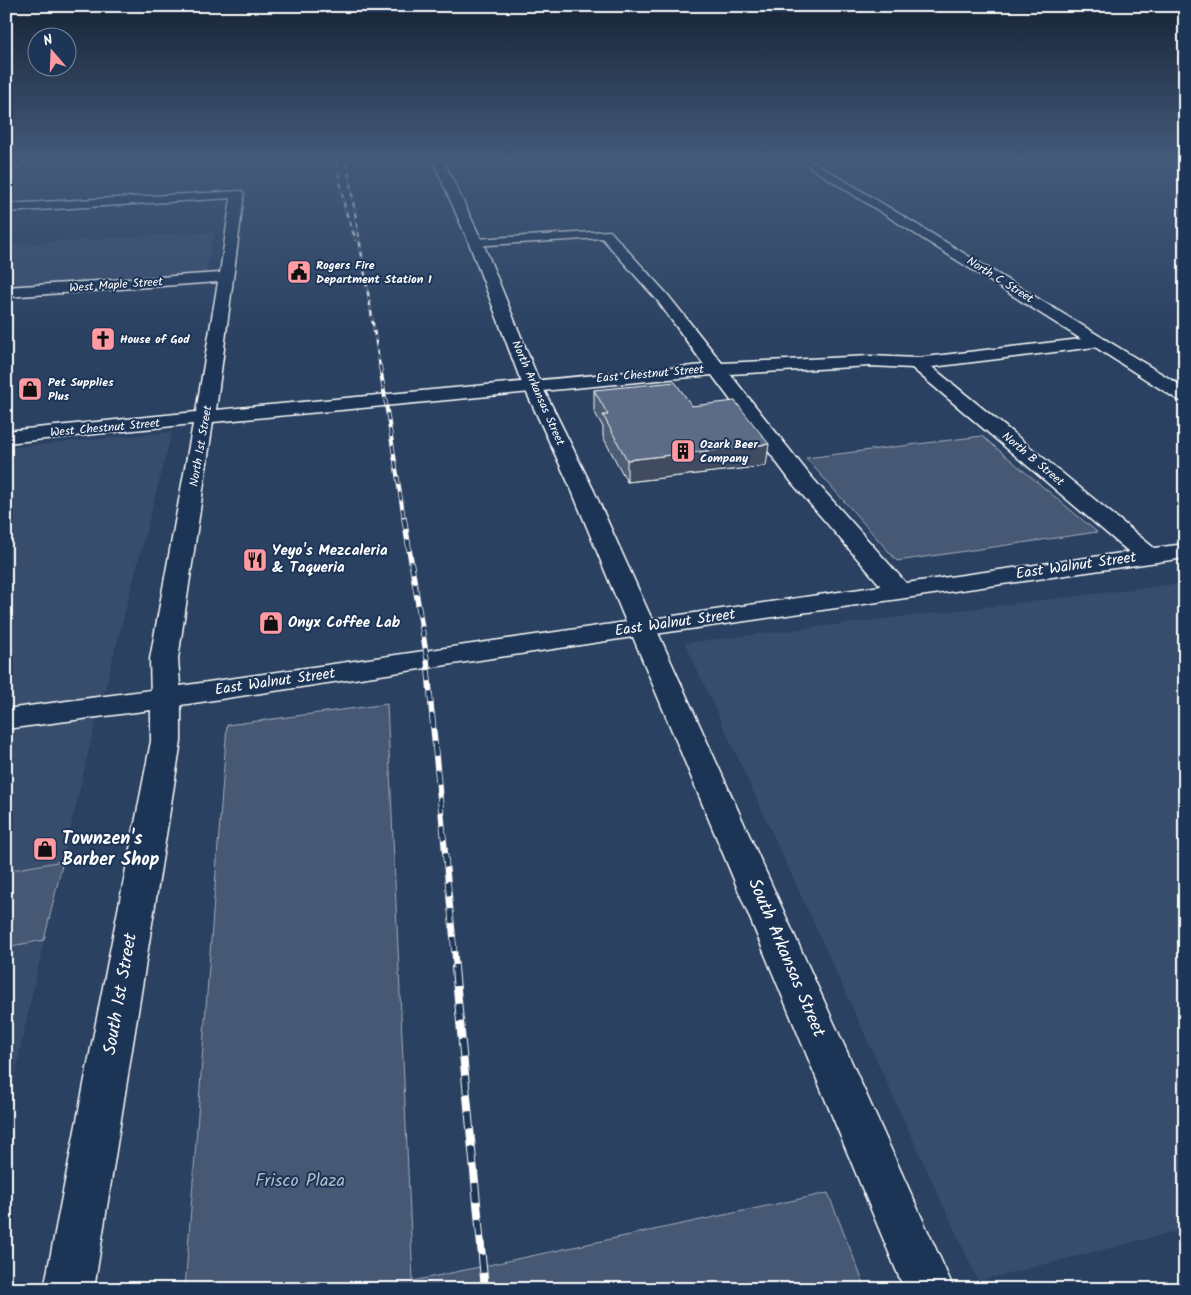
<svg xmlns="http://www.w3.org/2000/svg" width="1191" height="1295" viewBox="0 0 1191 1295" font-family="Kalam,sans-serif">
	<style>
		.built { fill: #394e6c }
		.green { fill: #465975; stroke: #a2acba }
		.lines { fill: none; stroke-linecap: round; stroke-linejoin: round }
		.stream { fill: #a7b1be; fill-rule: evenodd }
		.minor-casing { stroke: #fff; stroke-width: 3 }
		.tertiary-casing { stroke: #fff; stroke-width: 3 }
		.secondary-casing { stroke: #fff; stroke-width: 3 }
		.minor { fill: #1d3557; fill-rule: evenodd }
		.tertiary { fill: #1d3557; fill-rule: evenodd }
		.secondary { fill: #1d3557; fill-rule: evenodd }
		.rail-far4-casing { stroke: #fff; stroke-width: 2.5 }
		.rail-far3-casing { stroke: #fff; stroke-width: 4 }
		.rail-far2-casing { stroke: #fff; stroke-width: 5.5 }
		.rail-far1-casing { stroke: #fff; stroke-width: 6 }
		.rail-casing { stroke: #fff; stroke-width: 8 }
		.rail-far4 { stroke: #1d3557; stroke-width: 2; stroke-dasharray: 5; stroke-linecap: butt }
		.rail-far3 { stroke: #1d3557; stroke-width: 2.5; stroke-dasharray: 8; stroke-linecap: butt }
		.rail-far2 { stroke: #1d3557; stroke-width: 4; stroke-dasharray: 11; stroke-linecap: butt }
		.rail-far1 { stroke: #1d3557; stroke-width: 4.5; stroke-dasharray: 14; stroke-linecap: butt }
		.rail { stroke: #1d3557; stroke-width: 6; stroke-dasharray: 18; stroke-linecap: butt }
		.wall { fill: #4e5d73; stroke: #fff }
		.shaded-wall { fill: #404c5e; stroke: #fff }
		.building { fill: #5b6c86; stroke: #fff }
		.labels { text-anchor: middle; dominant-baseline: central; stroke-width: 4; stroke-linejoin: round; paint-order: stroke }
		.far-poi-label { font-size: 12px; font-weight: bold; fill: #fff; stroke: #1d3557; text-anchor: start }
		.far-street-label { font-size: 12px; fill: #fff; stroke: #1d3557 }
		.poi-label { font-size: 15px; font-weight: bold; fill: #fff; stroke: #1d3557; text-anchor: start }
		.street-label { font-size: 15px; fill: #fff; stroke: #1d3557 }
		.near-poi-label { font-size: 18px; font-weight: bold; fill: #fff; stroke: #1d3557; text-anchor: start }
		.near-street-label { font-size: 18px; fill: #fff; stroke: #1d3557 }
		.near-park-label { font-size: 18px; fill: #b5bdc8; stroke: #1d3557 }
	</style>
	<rect width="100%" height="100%" fill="#2a4161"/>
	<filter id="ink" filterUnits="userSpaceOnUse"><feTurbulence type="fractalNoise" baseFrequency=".02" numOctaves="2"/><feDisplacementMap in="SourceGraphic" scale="10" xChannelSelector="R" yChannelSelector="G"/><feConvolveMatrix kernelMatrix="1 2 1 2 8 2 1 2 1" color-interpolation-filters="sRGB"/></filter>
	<g filter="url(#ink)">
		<g class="built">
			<polygon points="214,232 205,277 6,290 6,245"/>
			<polygon points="172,432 88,753 63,861 6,871 6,448"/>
			<polygon points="1185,583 1185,1229 978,1281 685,643"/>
			<polygon points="44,940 22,1040 6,1120 6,947"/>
		</g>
		<g class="green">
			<polygon points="982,436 1097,532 897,561 806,458"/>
			<polygon points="387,704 413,1281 828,1193 866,1289 185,1289 227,725"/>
			<polygon points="63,861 44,940 6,947 6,871"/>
		</g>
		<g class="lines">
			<polygon class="stream" points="566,158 576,158 567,160 565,159"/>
			<defs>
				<g id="minor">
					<polygon points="19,159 24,162 23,164 6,166 6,160"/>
					<path d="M814,162l371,226v14l-7,-2 -83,-53 -163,20 222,181 31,-4v14l-544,78 -9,-2 -4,-6 4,-6 249,-36 -89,-103 -80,-108 -499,47 -35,237 3,39 -5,7 -10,3 -10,-3 -5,-7 -1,-39 43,-235 -187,19v-12l190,-19 22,-130 -212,15v-10l214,-14 11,-75 -225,14v-8l236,-13 2,3 -28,216 488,-45 -47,-65 -55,-62 -131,8 -2,-3 2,-3 5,-1 134,-8 57,63 55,69 148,-7 47,2 164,-19 -271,-172 -1,-2zM870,366l42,2 217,184 -223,31 -98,-110 -78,-99z"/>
				</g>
				<polygon id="tertiary" points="432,158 442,158 483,243 537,376 594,491 954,1289 904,1289 633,637 181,705 181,741 94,1289 44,1289 151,741 151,710 6,729 6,709 166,688 626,622 572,491 519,376 469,243"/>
				<polygon id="secondary" points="18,158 30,158 6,175 6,167"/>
			</defs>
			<use href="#minor" class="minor-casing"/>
			<use href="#tertiary" class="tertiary-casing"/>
			<use href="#secondary" class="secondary-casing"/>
			<use href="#minor" class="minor"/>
			<use href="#tertiary" class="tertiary"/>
			<use href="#secondary" class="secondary"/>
			<defs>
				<g id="rail-far4">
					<polyline points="336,158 345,209 356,240"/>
					<polyline points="346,158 380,367"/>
				</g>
				<polyline id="rail-far3" points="380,366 404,519"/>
				<polyline id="rail-far2" points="404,518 427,659 432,716"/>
				<polyline id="rail-far1" points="432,714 456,969"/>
				<polyline id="rail" points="455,968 485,1289"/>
			</defs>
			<use href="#rail-far4" class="rail-far4-casing"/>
			<use href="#rail-far3" class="rail-far3-casing"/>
			<use href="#rail-far2" class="rail-far2-casing"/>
			<use href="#rail-far1" class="rail-far1-casing"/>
			<use href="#rail" class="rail-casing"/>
			<use href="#rail-far4" class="rail-far4"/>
			<use href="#rail-far3" class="rail-far3"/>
			<use href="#rail-far2" class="rail-far2"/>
			<use href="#rail-far1" class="rail-far1"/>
			<use href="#rail" class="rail"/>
		</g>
		<polygon class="wall" points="594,390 692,406 766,466 627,482 603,437 603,427 594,411"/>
		<polygon class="shaded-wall" points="769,444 766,466 627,482 627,460"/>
		<polygon class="building" points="675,382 692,406 735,401 769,444 627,460 603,415 608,415 594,390"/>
	</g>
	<linearGradient id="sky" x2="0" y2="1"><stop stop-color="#172435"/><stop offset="0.47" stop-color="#445a7b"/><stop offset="1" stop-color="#445a7b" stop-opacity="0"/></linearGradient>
	<rect width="1191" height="339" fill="url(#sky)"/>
	<defs>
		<symbol id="civic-square" viewBox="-11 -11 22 22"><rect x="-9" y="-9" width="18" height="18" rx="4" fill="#ff9aa2" stroke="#1d3557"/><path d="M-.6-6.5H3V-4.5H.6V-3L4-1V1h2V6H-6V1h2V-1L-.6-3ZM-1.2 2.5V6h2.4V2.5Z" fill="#111"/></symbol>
		<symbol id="church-square" viewBox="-11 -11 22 22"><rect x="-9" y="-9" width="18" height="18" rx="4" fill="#ff9aa2" stroke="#1d3557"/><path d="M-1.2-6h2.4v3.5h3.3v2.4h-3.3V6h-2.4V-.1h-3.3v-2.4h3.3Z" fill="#111"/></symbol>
		<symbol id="shop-square" viewBox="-11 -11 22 22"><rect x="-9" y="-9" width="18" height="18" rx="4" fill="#ff9aa2" stroke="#1d3557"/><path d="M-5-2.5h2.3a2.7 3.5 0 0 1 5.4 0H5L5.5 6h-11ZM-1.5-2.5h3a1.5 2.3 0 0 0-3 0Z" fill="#111"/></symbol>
		<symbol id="building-square" viewBox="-11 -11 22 22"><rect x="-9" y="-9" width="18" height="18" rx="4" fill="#ff9aa2" stroke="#1d3557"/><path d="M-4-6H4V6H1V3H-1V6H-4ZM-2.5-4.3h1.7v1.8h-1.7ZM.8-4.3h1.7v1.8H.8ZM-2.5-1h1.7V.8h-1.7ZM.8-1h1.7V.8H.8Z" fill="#111"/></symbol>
		<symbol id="restaurant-square" viewBox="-11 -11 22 22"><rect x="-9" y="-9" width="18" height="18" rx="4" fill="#ff9aa2" stroke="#1d3557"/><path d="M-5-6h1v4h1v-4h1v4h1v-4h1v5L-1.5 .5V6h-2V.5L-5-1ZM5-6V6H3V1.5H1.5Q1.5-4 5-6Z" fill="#111"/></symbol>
	</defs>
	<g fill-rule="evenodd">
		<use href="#civic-square" x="285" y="258" width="28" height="28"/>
		<use href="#church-square" x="89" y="325" width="28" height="28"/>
		<use href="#shop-square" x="16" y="375" width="28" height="28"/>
		<use href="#building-square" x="669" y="437" width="28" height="28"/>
		<use href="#restaurant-square" x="241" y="546" width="28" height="28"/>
		<use href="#shop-square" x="257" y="609" width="28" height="28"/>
		<use href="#shop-square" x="31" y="835" width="28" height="28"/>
	</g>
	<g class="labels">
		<g class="far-poi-label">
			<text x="316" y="265">Rogers Fire<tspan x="316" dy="14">Department Station 1</tspan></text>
			<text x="120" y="339">House of God</text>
			<text x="48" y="382">Pet Supplies<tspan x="48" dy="14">Plus</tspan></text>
			<text x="700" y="444">Ozark Beer<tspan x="700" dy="14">Company</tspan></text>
		</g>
		<g class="far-street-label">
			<text transform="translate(1000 280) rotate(32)">North C Street</text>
			<text transform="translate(116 285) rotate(-4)">West Maple Street</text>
			<text transform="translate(650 374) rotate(-5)">East Chestnut Street</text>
			<text transform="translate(538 393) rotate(66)">North Arkansas Street</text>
			<text transform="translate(105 428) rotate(-5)">West Chestnut Street</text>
			<text transform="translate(201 446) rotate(-80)">North 1st Street</text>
			<text transform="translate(1033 459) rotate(40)">North B Street</text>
		</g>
		<g class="poi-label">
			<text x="272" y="551">Yeyo's Mezcaleria<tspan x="272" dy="17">&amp; Taqueria</tspan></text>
			<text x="288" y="623">Onyx Coffee Lab</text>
		</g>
		<g class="street-label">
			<text transform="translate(1076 566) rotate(-8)">East Walnut Street</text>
			<text transform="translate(675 623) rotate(-8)">East Walnut Street</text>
			<text transform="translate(275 682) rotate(-8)">East Walnut Street</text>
		</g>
		<g class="near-poi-label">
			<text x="62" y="839">Townzen's<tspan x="62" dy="21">Barber Shop</tspan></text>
		</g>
		<g class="near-street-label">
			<text transform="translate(786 958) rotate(67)">South Arkansas Street</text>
			<text transform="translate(121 994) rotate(-80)">South 1st Street</text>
		</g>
		<g class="near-park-label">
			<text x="300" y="1181">Frisco Plaza</text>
		</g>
	</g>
	<rect width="1191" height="1295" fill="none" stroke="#1d3557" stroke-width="25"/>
	<rect x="12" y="12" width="1166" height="1270" fill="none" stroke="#fff" stroke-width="2" filter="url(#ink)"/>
	<g transform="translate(52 52) rotate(341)"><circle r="24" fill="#1d3557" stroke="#77869a"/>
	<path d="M0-4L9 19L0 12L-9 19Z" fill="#ff9aa2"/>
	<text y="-8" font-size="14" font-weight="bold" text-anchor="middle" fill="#ffffff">N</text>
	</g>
</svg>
